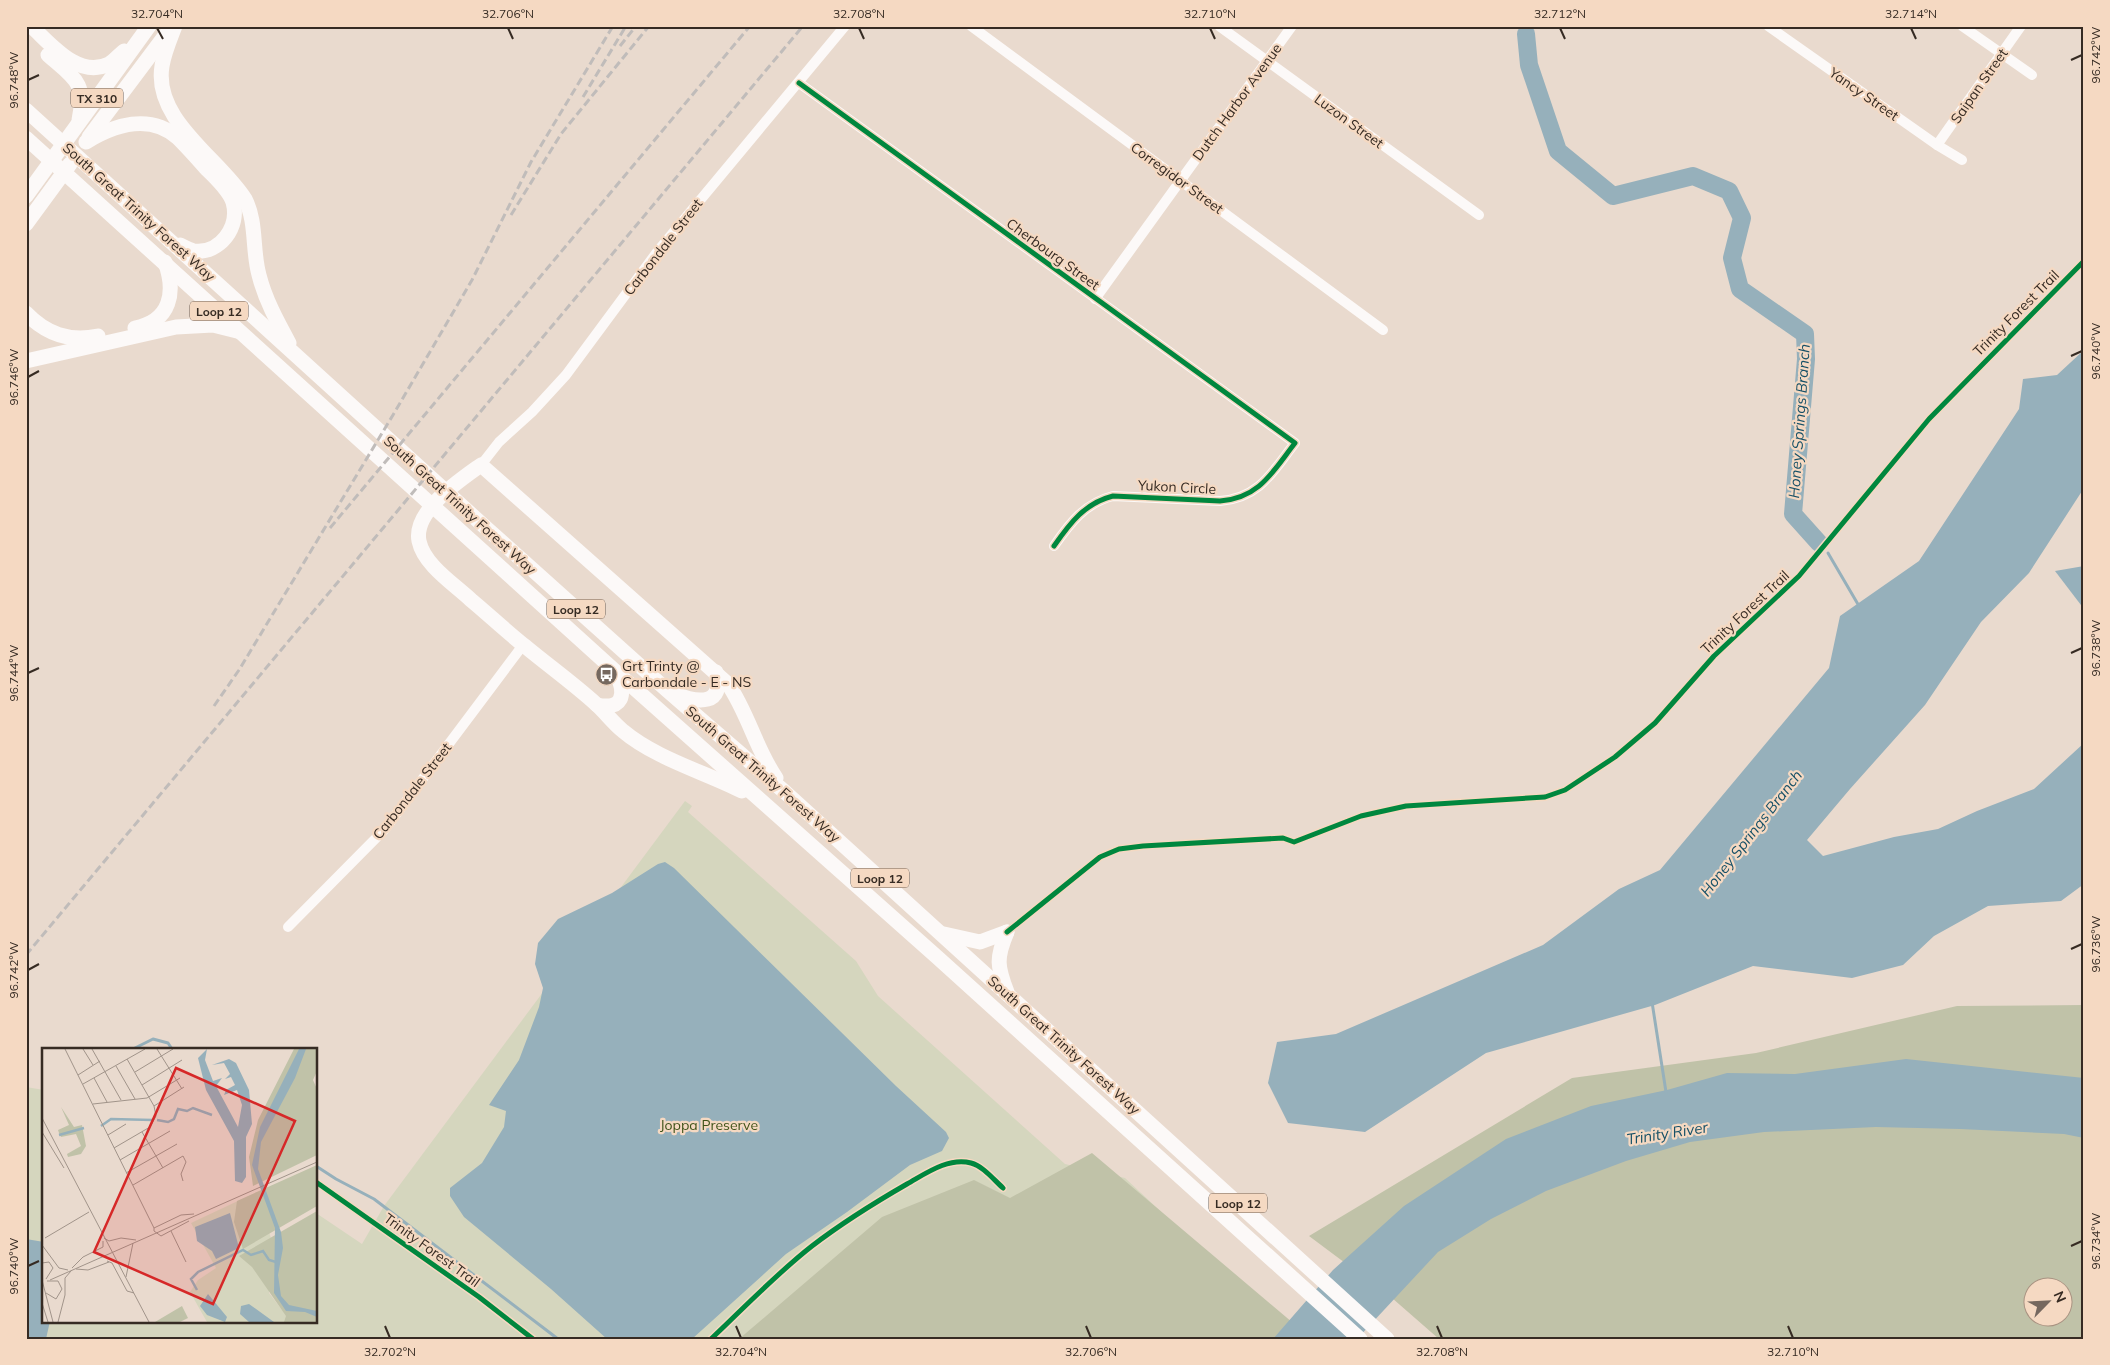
<svg xmlns="http://www.w3.org/2000/svg" width="2110" height="1365" viewBox="0 0 2110 1365" font-family="Mulish,sans-serif">
	<style>
		.green { fill: #d5d6be }
		.forest { fill: #c0c2a8; fill-rule: evenodd }
		.water { fill: #96b0bb }
		.lines { fill: none; stroke-linecap: round; stroke-linejoin: round }
		.stream { stroke: #96b0bb; stroke-width: 3 }
		.river { stroke: #96b0bb; stroke-width: 18 }
		.minor { stroke: #fcf9f8; stroke-width: 10 }
		.primary { stroke: #fcf9f8; stroke-width: 15 }
		.rail { stroke: #c0bcba; stroke-width: 3; stroke-dasharray: 8 4; stroke-linecap: butt }
		.cycleway-casing { stroke: #f5d9c2; stroke-width: 8 }
		.cycleway { stroke: #00873e; stroke-width: 5 }
		.ticks { fill: none; stroke: #362b23; stroke-width: 2 }
		.labels { text-anchor: middle; dominant-baseline: central; stroke-width: 4.5; stroke-linejoin: round; paint-order: stroke }
		.shield { fill: #f5d9c2; stroke: #6f5f53; stroke-width: 1 }
		.shield-label { font-size: 12px; font-weight: bold; fill: #362b23 }
		.street-label { font-size: 14px; fill: #362b23; stroke: #f5d9c2 }
		.poi-label { font-size: 14px; fill: #362b23; stroke: #f5d9c2; text-anchor: start }
		.park-label { font-size: 14px; fill: #3e5218; stroke: #f5d9c2 }
		.water-label { font-size: 15px; font-style: italic; fill: #165067; stroke: #f5d9c2 }
		.inset-river { fill: none; stroke: #96b0bb; stroke-width: 2.5 }
		.inset-road { fill: none; stroke: #a1948a; stroke-width: 1 }
		.view { fill: #d62828; fill-opacity: 0.15; stroke: #d62828; stroke-width: 2.5 }
		.inset-edge { fill: none; stroke: #362b23; stroke-width: 2.5 }
		.neatline { fill: none; stroke: #362b23; stroke-width: 2 }
		.ticks-label { font-size: 12px; text-anchor: middle; fill: #362b23 }
	</style>
	<rect width="100%" height="100%" fill="#e9dace"/>
	<polygon class="green" points="685,801 692,806 688,812 856,961 878,996 1065,1164 1125,1178 1267,1311 1239,1339 26,1339 26,1087 44,1090 44,1321 316,1321 316,1213 362,1244 384,1206"/>
	<g class="forest">
		<path d="M2084,1005v334h-645l-47,-41 -83,-62 263,-158 184,-25 201,-47zM2032,1288h30v30h-30z"/>
		<polygon points="1092,1153 1312,1339 739,1339 882,1217 974,1180 1010,1198"/>
	</g>
	<g class="water">
		<polygon points="2084,350 2084,488 2029,573 1981,622 1925,705 1850,789 1807,840 1823,856 1894,837 1938,829 1977,811 2034,789 2084,743 2084,884 2061,901 1988,906 1934,936 1903,965 1852,978 1753,966 1655,1005 1486,1053 1365,1132 1288,1123 1268,1083 1277,1042 1336,1034 1543,945 1619,889 1660,870 1829,668 1840,616 1919,561 2019,409 2023,379 2057,375"/>
		<polygon points="2084,566 2084,609 2055,571"/>
		<polygon points="665,862 674,868 896,1086 946,1132 949,1138 942,1151 910,1165 847,1212 786,1254 692,1339 607,1339 551,1289 464,1217 450,1196 450,1188 482,1163 504,1127 506,1111 489,1105 519,1060 539,1007 543,988 535,964 538,943 558,919 612,893 658,864"/>
		<polygon points="1906,1059 2084,1078 2084,1138 2064,1134 1960,1129 1876,1127 1764,1132 1690,1142 1626,1161 1546,1191 1491,1219 1438,1252 1357,1339 1273,1339 1333,1270 1404,1206 1506,1139 1591,1106 1667,1090 1727,1073 1795,1074"/>
		<polygon points="26,1239 44,1242 44,1321 50,1321 46,1339 26,1339"/>
	</g>
	<g class="lines">
		<g class="stream">
			<polyline points="1828,553 1859,606"/>
			<polyline points="1652,1002 1666,1092"/>
			<polyline points="133,1049 153,1039 168,1043 172,1049"/>
			<polyline points="316,1166 336,1179 374,1199 558,1339"/>
		</g>
		<polyline class="river" points="1526,34 1529,65 1558,151 1613,196 1693,176 1729,191 1742,218 1732,258 1740,289 1805,334 1806,359 1793,514 1819,543"/>
		<g class="minor">
			<polyline points="971,26 1383,330"/>
			<polyline points="1219,26 1479,215"/>
			<polyline points="1768,26 1937,145 1962,160"/>
			<polyline points="1962,26 2032,75"/>
			<path d="M799,83l496,360c-22,28 -35,55 -75,58l-107,-5c-28,7 -43,27 -59,50"/>
			<polyline points="1937,145 2021,26"/>
			<polyline points="1095,299 1292,26"/>
			<polyline points="481,465 499,442 532,412 566,375 657,252 845,26"/>
			<polyline points="288,927 385,829 523,645"/>
		</g>
		<g class="primary">
			<path d="M31,26c20,18 47,53 78,38 5,-3 10,-9 15,-13"/>
			<path d="M175,26c-5,13 -11,27 -13,40 -9,54 57,92 83,133 12,23 7,51 14,76 6,24 18,46 30,68"/>
			<path d="M48,55c26,23 39,27 31,65"/>
			<polyline points="26,110 485,527 668,691 786,793 1387,1339"/>
			<polyline points="89,137 167,33"/>
			<polyline points="26,138 615,671 937,957 1360,1339"/>
			<path d="M86,142c28,-17 64,-29 92,-4 9,9 18,19 26,28 10,11 24,22 29,36 7,25 -13,52 -39,49 -5,-1 -10,-4 -14,-6"/>
			<polyline points="26,196 149,26"/>
			<polyline points="26,224 70,164"/>
			<path d="M26,313c20,21 43,29 72,23"/>
			<path d="M135,328c36,-7 41,-36 30,-66"/>
			<polyline points="26,361 176,327 213,325 237,331"/>
			<path d="M675,694c23,9 50,12 41,-22"/>
			<path d="M597,705c26,5 29,-10 20,-31"/>
			<path d="M742,791c-38,-19 -87,-33 -119,-60 -10,-8 -17,-18 -27,-27 -22,-20 -47,-38 -70,-57 -19,-15 -37,-32 -55,-47 -17,-16 -47,-35 -52,-59 -6,-30 41,-61 62,-76l247,219c20,29 28,65 48,94"/>
			<path d="M1007,932c-11,26 -10,34 0,60"/>
			<polyline points="944,934 980,942 1007,932"/>
		</g>
		<g class="rail">
			<polyline points="620,46 636,26"/>
			<polyline points="583,97 626,26"/>
			<polyline points="511,215 561,134 649,26"/>
			<polyline points="330,528 750,26"/>
			<polyline points="214,706 239,670 393,415 472,280 531,162 613,26"/>
			<polyline points="26,955 803,26"/>
		</g>
		<defs>
			<g id="cycleway">
				<path d="M799,83l496,360c-22,28 -35,55 -75,58l-107,-5c-28,7 -43,27 -59,50"/>
				<polyline points="1007,932 1100,857 1119,849 1143,846 1283,838 1294,842 1361,816 1406,806 1545,797 1565,790 1615,757 1655,723 1714,656 1799,576 1929,419 2084,261"/>
				<polyline points="316,1182 479,1297 533,1339"/>
				<path d="M711,1339c33,-31 65,-65 101,-93 30,-23 62,-43 95,-62 18,-10 41,-27 64,-21 12,3 23,17 32,25"/>
			</g>
		</defs>
		<use href="#cycleway" class="cycleway-casing"/>
		<use href="#cycleway" class="cycleway"/>
	</g>
	<path class="ticks" d="M157,28l6,11M508,28l5,11M859,28l5,11M1210,28l5,11M1560,28l5,11M1911,28l5,11M2071,60l11,-5M28,80l11,-5M2071,356l11,-5M28,377l11,-6M2071,653l11,-5M28,673l11,-5M2071,949l11,-5M28,970l11,-6M2071,1246l11,-5M28,1266l11,-5M385,1326l5,12M736,1326l5,12M1086,1326l5,12M1437,1326l5,12M1788,1326l5,12"/>
	<defs>
		<symbol id="bus-disc" viewBox="-11 -11 22 22"><circle r="9.5" fill="#75685f" stroke="#f5d9c2"/><path d="M-5-6H5V4H4V6H2V4H-2V6H-4V4H-5ZM-3.5-4V0h7V-4ZM-3.5 1.2v1.5H-2V1.2ZM2 1.2v1.5H3.5V1.2Z" fill="#fff"/></symbol>
	</defs>
	<g fill-rule="evenodd">
		<use href="#bus-disc" x="594" y="662" width="25" height="25"/>
	</g>
	<g class="labels">
		<g class="shield">
			<rect x="71" y="88.5" width="52" height="19" rx="4"/>
			<rect x="190" y="301.5" width="58" height="19" rx="4"/>
			<rect x="547" y="599.5" width="58" height="19" rx="4"/>
			<rect x="851" y="868.5" width="58" height="19" rx="4"/>
			<rect x="1209" y="1193.5" width="58" height="19" rx="4"/>
		</g>
		<g class="shield-label">
			<text x="97" y="98">TX 310</text>
			<text x="219" y="311">Loop 12</text>
			<text x="576" y="609">Loop 12</text>
			<text x="880" y="878">Loop 12</text>
			<text x="1238" y="1203">Loop 12</text>
		</g>
		<g class="street-label">
			<text transform="translate(1979 86) rotate(-55)">Saipan Street</text>
			<text transform="translate(1864 94) rotate(35)">Yancy Street</text>
			<text transform="translate(1237 102) rotate(-54)">Dutch Harbor Avenue</text>
			<text transform="translate(1349 121) rotate(36)">Luzon Street</text>
			<text transform="translate(1177 178) rotate(36)">Corregidor Street</text>
			<text transform="translate(139 212) rotate(42)">South Great Trinity Forest Way</text>
			<text transform="translate(663 247) rotate(-52)">Carbondale Street</text>
			<text transform="translate(1053 254) rotate(36)">Cherbourg Street</text>
			<text transform="translate(2016 313) rotate(-45)">Trinity Forest Trail</text>
			<text transform="translate(1177 487) rotate(3)">Yukon Circle</text>
			<text transform="translate(460 505) rotate(42)">South Great Trinity Forest Way</text>
			<text transform="translate(1745 612) rotate(-43)">Trinity Forest Trail</text>
			<text transform="translate(763 774) rotate(41)">South Great Trinity Forest Way</text>
			<text transform="translate(412 791) rotate(-52)">Carbondale Street</text>
			<text transform="translate(1064 1045) rotate(42)">South Great Trinity Forest Way</text>
			<text transform="translate(432 1250) rotate(36)">Trinity Forest Trail</text>
		</g>
		<g class="poi-label">
			<text x="622" y="666">Grt Trinty @<tspan x="622" dy="16">Carbondale - E - NS</tspan></text>
		</g>
		<g class="park-label">
			<text x="709" y="1125">Joppa Preserve</text>
		</g>
		<g class="water-label">
			<text transform="translate(1799 421) rotate(-86)">Honey Springs Branch</text>
			<text transform="translate(1751 833) rotate(-52)">Honey Springs Branch</text>
			<text transform="translate(1667 1133) rotate(-9)">Trinity River</text>
		</g>
	</g>
	<g transform="translate(42 1048)">
		<rect width="275" height="275" fill="#e9dace"/>
		<path d="M215,144l16,53 -4,48 13,17 35,12h-110l-17,-30 8,-12 18,-12 -25,-45z" fill="#d5d6be"/>
		<path d="M252,1h23v22l-4,9 4,9v66l-64,31 -4,-29 9,-37zM19,59l13,20 8,-2 4,21 -5,8 -13,3 -1,-3 14,-8 -5,-12 -15,3 -2,-4 -1,-3 11,-5zM275,117v41l-74,43 -9,-27 3,-21zM275,163v111h-33l2,-6 -34,-49 -13,-11zM140,258l6,12 -8,4h-25z" fill="#c0c2a8"/>
		<path d="M165,1l-2,11 8,21 9,-3 -6,8 22,41 4,-22 -5,-15 -13,5 2,-5 9,-5 -4,-8 -6,2 5,-5 -6,-11 -12,2 17,-6 7,4 13,27 3,34 -6,13v40l-4,6 -7,-2 -1,-40 -28,-51 -8,-32zM257,1h7l-11,29 -34,64 -3,27 23,63 2,16 -5,27 3,21 8,9 28,6v6l-12,-5 -19,-1 -12,-18 1,-65 -23,-63 8,-38zM188,165l9,35 -23,11 -4,-8 -15,-10 -2,-14zM166,246l19,23 -2,5 -18,-7 -7,-9zM207,256l25,18h1h-26l-9,-8 1,-8z" fill="#96b0bb"/>
		<path class="inset-river" d="M115,72l11,2 6,-3 4,-10 9,2 6,-3 19,7M59,78l10,-7 42,1M17,87l25,-7M155,242l-6,-11 7,-7 45,-22 8,5 12,-4 6,9 7,2"/>
		<path class="inset-road" d="M23,1l89,179M41,1l10,16M50,1l29,51M115,1l25,40M74,18l19,33M93,24l38,-23M36,27l22,-14M52,30l13,24M41,36l62,-35M100,37l40,-25M51,56l54,-6 33,-20M112,58l30,-19M0,70l107,204M0,84l22,36M100,84l21,36M66,87l18,-11M72,100l36,-21 6,-11 -2,-10 -27,-47M78,112l50,-29M84,125l51,-29M91,137l50,-29 3,6 -5,12 2,7M147,173l-28,15 -7,-5v-3l27,-13 13,-1M129,183l15,31M3,190l44,-26M62,190l5,3 12,-3 15,2M0,197l17,23 9,2M65,213l5,2 15,28 7,2M0,215l7,-1 4,6 -7,11M30,220l11,-11 20,-10v-6M34,221l12,1 21,-8M84,229l7,-34M0,232l11,42M8,232l267,-118M4,245l10,6 6,-10 -4,-8h-11M0,255l6,19M16,274l7,-27v-17l6,-7"/>
		<path class="view" d="M134,20l119,53 -82,183 -119,-52z"/>
		<rect width="275" height="275" class="inset-edge"/>
	</g>
	<rect width="2110" height="1365" fill="none" stroke="#f5d9c2" stroke-width="55"/>
	<g transform="translate(2048 1302) rotate(66)"><circle r="24" fill="#f5d9c2" stroke="#a99382"/>
	<path d="M0-4L9 19L0 12L-9 19Z" fill="#75685f"/>
	<text y="-8" font-size="14" font-weight="bold" text-anchor="middle" fill="#362b23">N</text>
	</g>
	<rect x="28" y="28" width="2054" height="1310" class="neatline"/>
	<g class="ticks-label">
		<text x="157" y="18">32.704°N</text>
		<text x="508" y="18">32.706°N</text>
		<text x="859" y="18">32.708°N</text>
		<text x="1210" y="18">32.710°N</text>
		<text x="1560" y="18">32.712°N</text>
		<text x="1911" y="18">32.714°N</text>
		<text transform="translate(2096 55) rotate(-90)" y="4">96.742°W</text>
		<text transform="translate(14 80) rotate(-90)" y="4">96.748°W</text>
		<text transform="translate(2096 351) rotate(-90)" y="4">96.740°W</text>
		<text transform="translate(14 377) rotate(-90)" y="4">96.746°W</text>
		<text transform="translate(2096 648) rotate(-90)" y="4">96.738°W</text>
		<text transform="translate(14 673) rotate(-90)" y="4">96.744°W</text>
		<text transform="translate(2096 944) rotate(-90)" y="4">96.736°W</text>
		<text transform="translate(14 970) rotate(-90)" y="4">96.742°W</text>
		<text transform="translate(2096 1241) rotate(-90)" y="4">96.734°W</text>
		<text transform="translate(14 1266) rotate(-90)" y="4">96.740°W</text>
		<text x="390" y="1356">32.702°N</text>
		<text x="741" y="1356">32.704°N</text>
		<text x="1091" y="1356">32.706°N</text>
		<text x="1442" y="1356">32.708°N</text>
		<text x="1793" y="1356">32.710°N</text>
	</g>
</svg>
